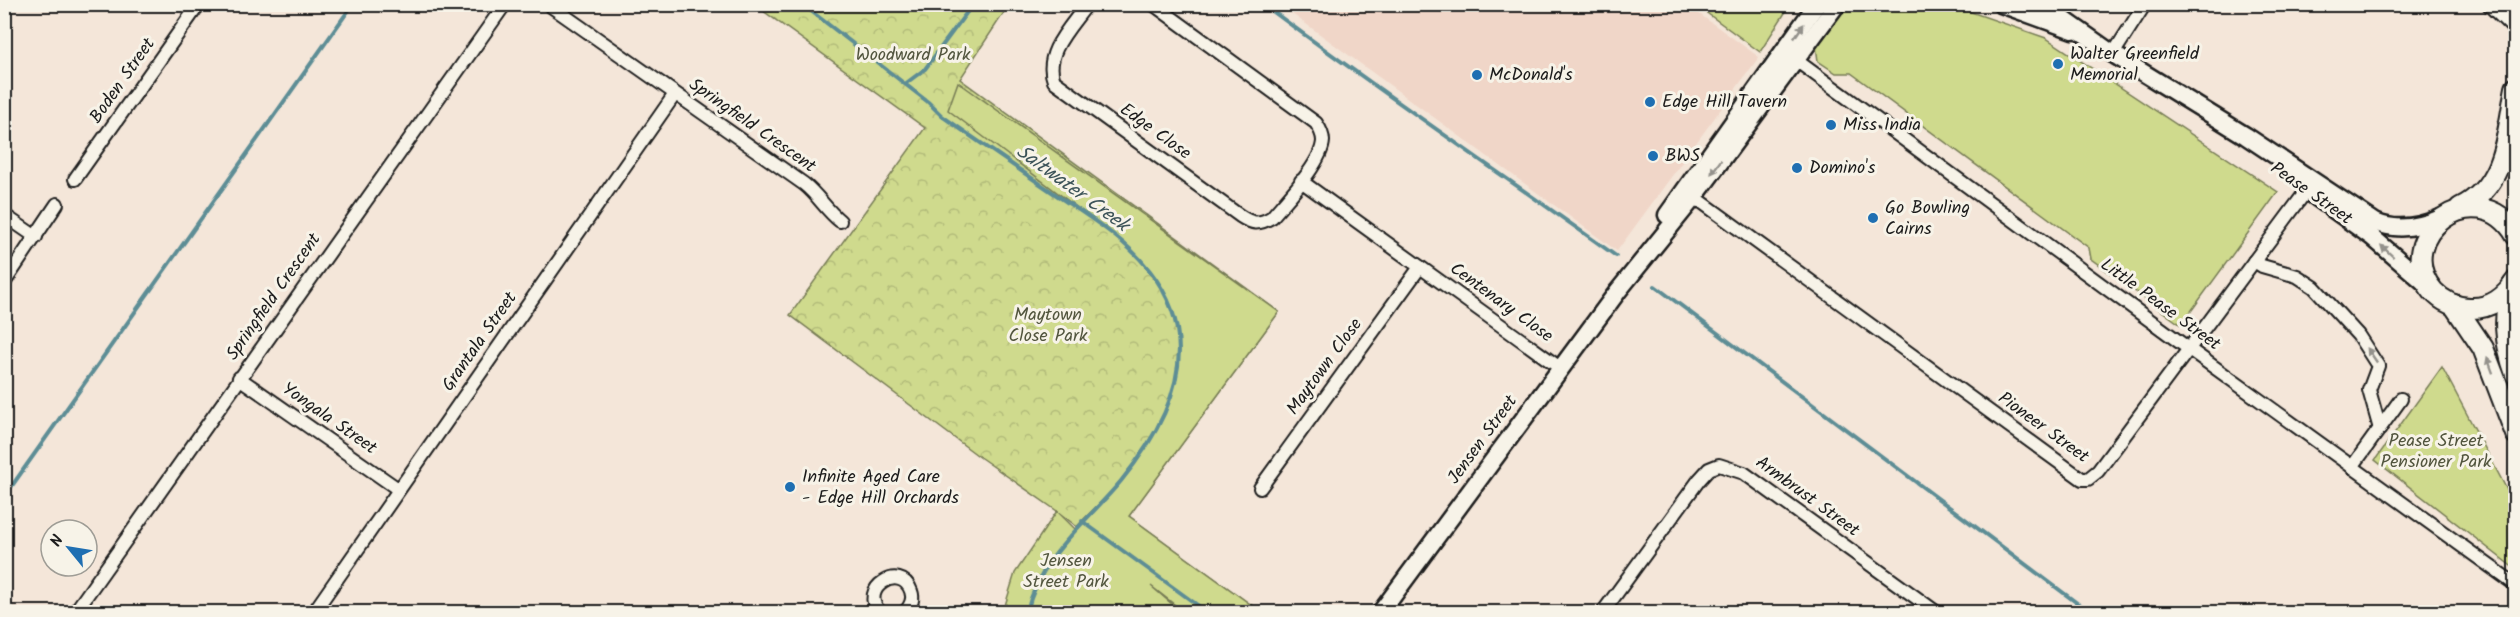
<svg xmlns="http://www.w3.org/2000/svg" width="2520" height="617" viewBox="0 0 2520 617" font-family="Kalam,sans-serif">
	<style>
		.built { fill: #f0d6c8 }
		.forest { fill: url(#forest-crowns); stroke: #767b54; stroke-width: 1.5 }
		.park { fill: #cfda8d; stroke: #767b54; stroke-width: 1.5 }
		.lines { fill: none; stroke-linecap: round; stroke-linejoin: round }
		.stream { stroke: #5d8d95; stroke-width: 4 }
		.minor-casing { stroke: #1c1c1c; stroke-width: 16 }
		.tertiary-casing { stroke: #1c1c1c; stroke-width: 21 }
		.primary-casing { stroke: #1c1c1c; stroke-width: 24 }
		.minor { stroke: #f7f3e8; stroke-width: 12 }
		.tertiary { stroke: #f7f3e8; stroke-width: 16 }
		.primary { stroke: #f7f3e8; stroke-width: 20 }
		.oneway { fill: #94928c }
		.poi-dot { fill: #1f6fb2; stroke: #f7f3e8; stroke-width: 2 }
		.labels { text-anchor: middle; dominant-baseline: central; stroke-width: 6; stroke-linejoin: round; paint-order: stroke }
		.poi-label { font-size: 18px; fill: #1c1c1c; stroke: #f7f3e8; text-anchor: start }
		.park-label { font-size: 18px; fill: #52553e; stroke: #f7f3e8 }
		.street-label { font-size: 18px; fill: #1c1c1c; stroke: #f7f3e8 }
		.water-label { font-size: 20px; font-style: italic; fill: #3d5459; stroke: #f7f3e8 }
	</style>
	<defs>
		<pattern id="forest-crowns" width="20" height="18" patternUnits="userSpaceOnUse" patternTransform="scale(1.5)"><rect width="20" height="18" fill="#cfda8d"/><path d="M2 6a3 3 0 1 1 6 0M12 15a3 3 0 1 1 6 0" fill="none" stroke="#b1ba79"/></pattern>
	</defs>
	<rect width="100%" height="100%" fill="#f4e6d9"/>
	<filter id="ink" filterUnits="userSpaceOnUse"><feTurbulence type="fractalNoise" baseFrequency=".0167" numOctaves="2"/><feDisplacementMap in="SourceGraphic" scale="12" xChannelSelector="R" yChannelSelector="G"/><feConvolveMatrix kernelMatrix="1 2 1 2 8 2 1 2 1" color-interpolation-filters="sRGB"/></filter>
	<g filter="url(#ink)">
		<polygon class="built" points="1280,5 1687,5 1759,57 1617,251"/>
		<polygon class="forest" points="755,5 1009,5 960,79 1279,312 1129,516 1261,612 1185,612 1057,511 981,458 790,315 925,128"/>
		<g class="park">
			<polygon points="1696,5 1790,5 1760,52"/>
			<polygon points="1847,5 1951,5 2046,38 2278,192 2181,325 2091,259 2089,248 1851,73 1836,73 1818,61 1816,46"/>
			<path d="M958,82l321,230 -150,204 132,96h-77l-33,-26 30,26h-178l12,-39 42,-62 18,18c15,-18 33,-32 47,-50 51,-63 83,-135 28,-208 -10,-14 -25,-26 -39,-38l-163,-123z"/>
			<polygon points="2442,367 2515,505 2515,569 2375,460"/>
		</g>
		<g class="lines">
			<g class="stream">
				<path d="M802,4l126,98 14,14c37,26 75,52 113,78 33,23 70,44 95,77 56,72 22,148 -29,210 -35,42 -81,75 -94,131"/>
				<path d="M1263,4c116,87 236,168 353,252"/>
				<polyline points="905,84 925,69 973,4"/>
				<polyline points="1655,286 2089,612"/>
				<polyline points="4,497 353,4"/>
				<polyline points="1082,521 1207,612"/>
			</g>
			<defs>
				<g id="minor">
					<path d="M548,4l256,180c14,11 22,26 36,37"/>
					<path d="M1087,4c-16,23 -44,49 -33,77l186,135c12,8 19,9 32,1 14,-17 50,-54 51,-76 0,-7 -3,-12 -7,-18l-163,-119"/>
					<polyline points="2488,4 2516,31"/>
					<polyline points="2113,54 2145,4"/>
					<polyline points="1789,55 2189,349 2516,585"/>
					<polyline points="75,179 199,4"/>
					<polyline points="1301,181 1560,368"/>
					<polyline points="1688,192 2082,479 2088,479 2098,471 2307,190"/>
					<polyline points="4,215 36,237"/>
					<polyline points="2254,261 2262,266 2297,276 2314,287 2358,335 2378,366 2369,390 2380,429"/>
					<polyline points="4,283 57,204"/>
					<polyline points="239,378 398,489"/>
					<polyline points="2352,467 2401,399"/>
					<polyline points="1260,488 1420,267"/>
					<polyline points="75,612 505,4"/>
					<polyline points="316,612 318,606 675,94"/>
					<path d="M880,612c-23,-23 21,-50 31,-21 3,8 0,15 -6,21"/>
					<polyline points="1603,612 1699,480 1709,469 1719,465 1744,473 1936,612"/>
				</g>
				<g id="tertiary">
					<polyline points="2001,4 2073,30"/>
					<path d="M2042,4l71,50 133,82 129,86c22,10 45,5 66,-4"/>
					<polyline points="2306,190 2372,237 2430,287"/>
					<polyline points="1667,215 1817,4"/>
					<polyline points="1381,612 1618,291 1695,196 1837,4"/>
				</g>
				<g id="primary">
					<path d="M2460,208c46,-22 47,-75 56,-120"/>
					<path d="M2516,235c-39,-65 -128,2 -83,56 9,10 23,17 37,17 20,1 36,-11 46,-27"/>
					<path d="M2513,285c-11,31 -8,59 3,89"/>
					<polyline points="2454,305 2483,348 2516,434"/>
				</g>
			</defs>
			<use href="#minor" class="minor-casing"/>
			<use href="#tertiary" class="tertiary-casing"/>
			<use href="#primary" class="primary-casing"/>
			<use href="#minor" class="minor"/>
			<use href="#tertiary" class="tertiary"/>
			<use href="#primary" class="primary"/>
		</g>
		<defs><path id="oneway-solid" d="M-6-.8H1V-3.2L6.5 0L1 3.2V.8H-6Z" transform="scale(1.5)"/></defs>
		<g class="oneway">
			<use href="#oneway-solid" transform="translate(1799 31) rotate(-56)"/>
			<use href="#oneway-solid" transform="translate(1716 167) rotate(126)"/>
			<use href="#oneway-solid" transform="translate(2387 251) rotate(-137)"/>
			<use href="#oneway-solid" transform="translate(2372 355) rotate(-124)"/>
			<use href="#oneway-solid" transform="translate(2490 365) rotate(-110)"/>
		</g>
	</g>
	<g class="poi-dot">
		<circle cx="2058" cy="64" r="6"/>
		<circle cx="1477" cy="75" r="6"/>
		<circle cx="1650" cy="102" r="6"/>
		<circle cx="1831" cy="125" r="6"/>
		<circle cx="1653" cy="156" r="6"/>
		<circle cx="1797" cy="168" r="6"/>
		<circle cx="1873" cy="218" r="6"/>
		<circle cx="790" cy="487" r="6"/>
	</g>
	<g class="labels">
		<g class="poi-label">
			<text x="2070" y="54">Walter Greenfield<tspan x="2070" dy="21">Memorial</tspan></text>
			<text x="1489" y="75">McDonald's</text>
			<text x="1662" y="102">Edge Hill Tavern</text>
			<text x="1843" y="125">Miss India</text>
			<text x="1665" y="156">BWS</text>
			<text x="1809" y="168">Domino's</text>
			<text x="1885" y="208">Go Bowling<tspan x="1885" dy="21">Cairns</tspan></text>
			<text x="802" y="477">Infinite Aged Care<tspan x="802" dy="21">- Edge Hill Orchards</tspan></text>
		</g>
		<g class="park-label">
			<text x="913" y="55">Woodward Park</text>
			<text x="1048" y="315">Maytown<tspan x="1048" dy="21">Close Park</tspan></text>
			<text x="2436" y="441">Pease Street<tspan x="2436" dy="21">Pensioner Park</tspan></text>
			<text x="1066" y="561">Jensen<tspan x="1066" dy="21">Street Park</tspan></text>
		</g>
		<g class="street-label">
			<text transform="translate(123 81) rotate(-55)">Boden Street</text>
			<text transform="translate(752 126) rotate(35)">Springfield Crescent</text>
			<text transform="translate(1155 132) rotate(36)">Edge Close</text>
			<text transform="translate(2311 194) rotate(35)">Pease Street</text>
			<text transform="translate(274 297) rotate(-55)">Springfield Crescent</text>
			<text transform="translate(1501 303) rotate(36)">Centenary Close</text>
			<text transform="translate(2160 305) rotate(36)">Little Pease Street</text>
			<text transform="translate(480 342) rotate(-55)">Grantala Street</text>
			<text transform="translate(1325 367) rotate(-54)">Maytown Close</text>
			<text transform="translate(329 419) rotate(35)">Yongala Street</text>
			<text transform="translate(2043 428) rotate(36)">Pioneer Street</text>
			<text transform="translate(1483 440) rotate(-54)">Jensen Street</text>
			<text transform="translate(1807 497) rotate(36)">Armbrust Street</text>
		</g>
		<g class="water-label">
			<text transform="translate(1072 189) rotate(36)">Saltwater Creek</text>
		</g>
	</g>
	<rect width="2520" height="617" fill="none" stroke="#f7f3e8" stroke-width="24"/>
	<rect x="12" y="12" width="2496" height="593" fill="none" stroke="#1c1c1c" stroke-width="2" filter="url(#ink)"/>
	<g transform="translate(69 548) rotate(300)"><circle r="28" fill="#f7f3e8" stroke="#9f9d96" stroke-width="1.5"/>
	<path d="M0-4.5L10 22L0 15L-10 22Z" fill="#1f6fb2"/>
	<text y="-9" font-size="16" font-weight="bold" text-anchor="middle" fill="#1c1c1c">N</text>
	</g>
</svg>
